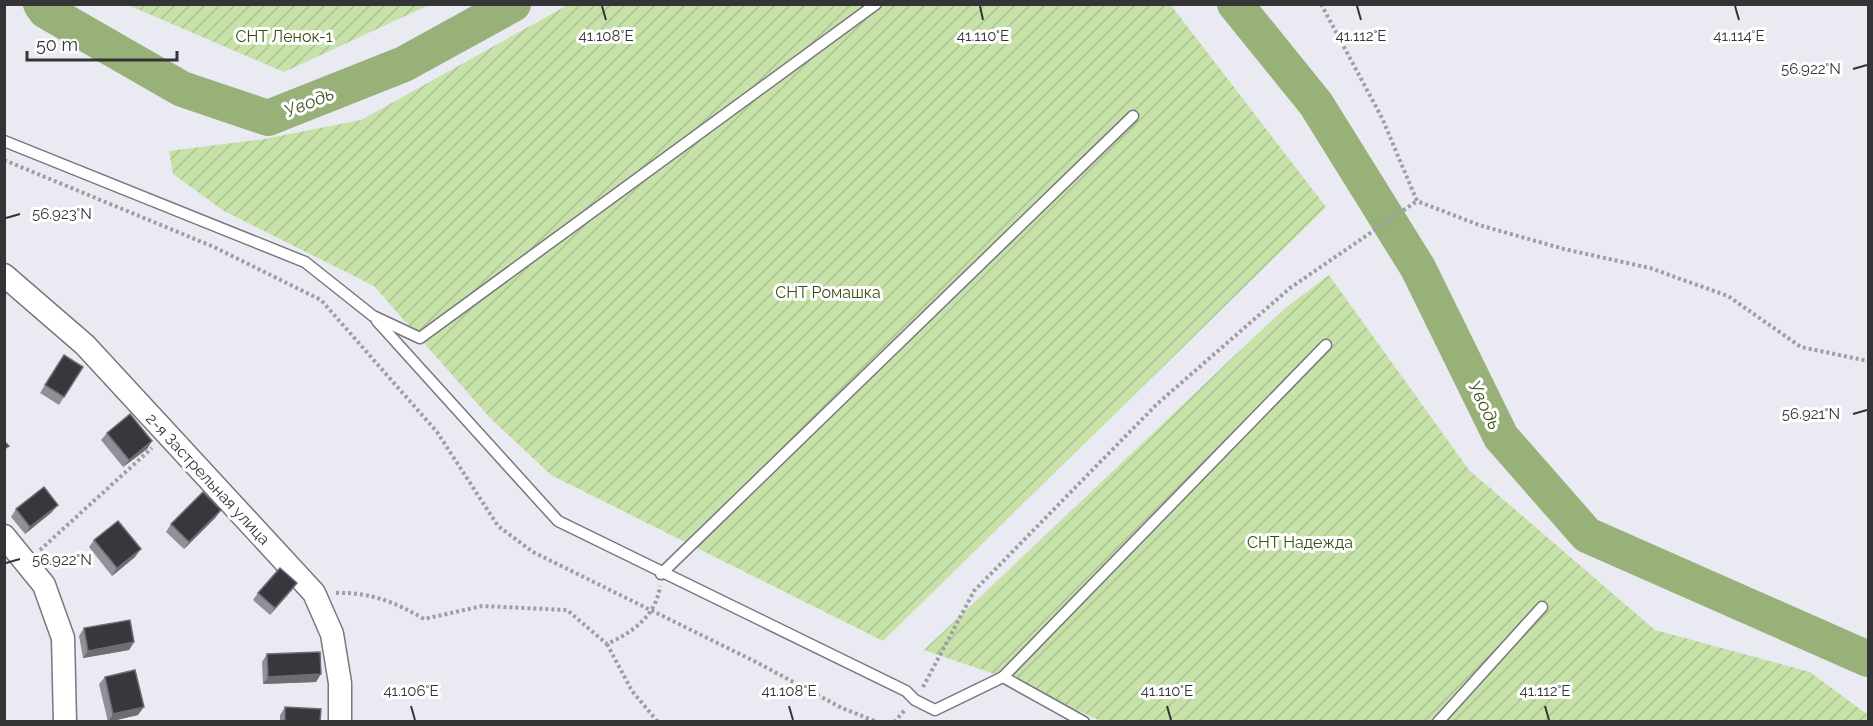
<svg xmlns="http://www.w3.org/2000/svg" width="1873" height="726" viewBox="0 0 1873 726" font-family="Raleway,sans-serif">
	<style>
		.garden { fill: url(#garden-furrows) }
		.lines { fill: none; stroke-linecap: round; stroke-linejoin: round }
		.river { stroke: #97b178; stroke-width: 36 }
		.service-casing { stroke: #78777f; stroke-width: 13 }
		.minor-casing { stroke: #78777f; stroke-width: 25 }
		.path { stroke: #9e9ea4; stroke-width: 4; stroke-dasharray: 3 3; stroke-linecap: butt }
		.service { stroke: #fff; stroke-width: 10 }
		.minor { stroke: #fff; stroke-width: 22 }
		.wall { fill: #919098 }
		.shaded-wall { fill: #6d6d74 }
		.building { fill: #38373e; stroke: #6d6d74; stroke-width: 1.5 }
		.ticks { fill: none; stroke: #343437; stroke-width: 2 }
		.labels { text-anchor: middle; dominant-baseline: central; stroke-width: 6; stroke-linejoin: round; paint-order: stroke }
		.park-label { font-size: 16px; fill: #375011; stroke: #fff }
		.street-label { font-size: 16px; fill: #343437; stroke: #fff }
		.water-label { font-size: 18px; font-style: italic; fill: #3b5416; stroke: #fff }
		.ticks-label { font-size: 15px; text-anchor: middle; fill: #343437; stroke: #fff; stroke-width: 6; stroke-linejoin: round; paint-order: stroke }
	</style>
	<defs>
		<pattern id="garden-furrows" width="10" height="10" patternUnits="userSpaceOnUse" patternTransform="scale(1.5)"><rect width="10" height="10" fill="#c7e2a8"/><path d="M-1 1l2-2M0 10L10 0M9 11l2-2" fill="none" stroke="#acc291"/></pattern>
	</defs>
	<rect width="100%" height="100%" fill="#eaeaf2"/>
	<g class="garden">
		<polygon points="1170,4 1326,207 883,641 551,475 490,418 374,286 224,211 173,174 169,151 264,139 361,120 568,5"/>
		<polygon points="128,5 429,5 284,72"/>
		<polygon points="1329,275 1469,470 1655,630 1810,672 1868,715 1868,721 1101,721 1003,677 924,650 1284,309"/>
	</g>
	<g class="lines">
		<g class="river">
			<polyline points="41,4 46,11 182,89 268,118 404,64 513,4"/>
			<polyline points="1235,4 1316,104 1418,268 1501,437 1587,535 1868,659"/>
		</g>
		<defs>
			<g id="service">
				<polyline points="4,141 305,262 373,316 420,338 876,4"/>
				<polyline points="377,321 558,521 906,691 915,700 935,710 1003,677 1084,722"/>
				<polyline points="661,574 1133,116"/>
				<polyline points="1003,677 1326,345"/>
				<polyline points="1438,722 1542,607"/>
			</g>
			<g id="minor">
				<polyline points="4,275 85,345 314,593 332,634 340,683 340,722"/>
				<polyline points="4,536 44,585 63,638 65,722"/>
			</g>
		</defs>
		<use href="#service" class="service-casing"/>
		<use href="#minor" class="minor-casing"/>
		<g class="path">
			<polyline points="1321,4 1382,118 1417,201 1479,225 1564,249 1650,268 1728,296 1801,347 1868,361"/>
			<polyline points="4,160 214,247 321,300 437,432 498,526 533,552 758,663 842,708 877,722"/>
			<polyline points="40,550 152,448"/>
			<path d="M336,593c34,-1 59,9 88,26l58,-13 85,4 40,34c26,-12 49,-28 53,-58"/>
			<polyline points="607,644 632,691 658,722"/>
			<polyline points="923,687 974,591 1157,404 1290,288 1417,201"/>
			<polyline points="894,722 906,709"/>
		</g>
		<use href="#service" class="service"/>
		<use href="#minor" class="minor"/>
	</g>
	<g class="wall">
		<polygon points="64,355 64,397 59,405 40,393"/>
		<polygon points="107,433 152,441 147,449 123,467 101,440"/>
		<polygon points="16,509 52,512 25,534 11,517"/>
		<polygon points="216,517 184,549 166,532 171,524"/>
		<polygon points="94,540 135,557 112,576 89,547"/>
		<polygon points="292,590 270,615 253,600 258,593"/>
		<polygon points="84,628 134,642 129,650 83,658 79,636"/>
		<polygon points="267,654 316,682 263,684 262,662"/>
		<polygon points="105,677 138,715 108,722 99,684"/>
		<polygon points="285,707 320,722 280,722 280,715"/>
	</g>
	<g class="shaded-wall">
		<polygon points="152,441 147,449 123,467 129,460"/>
		<polygon points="58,505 52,512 25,534 30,527"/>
		<polygon points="221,510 216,517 184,549 189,542"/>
		<polygon points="141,549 135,557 112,576 117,568"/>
		<polygon points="297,583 292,590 270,615 275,608"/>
		<polygon points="134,642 129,650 83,658 88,651"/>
		<polygon points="321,674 316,682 263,684 268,677"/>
		<polygon points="144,707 138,715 108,722 113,714"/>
	</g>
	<g class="building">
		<polygon points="64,355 83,367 64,397 45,385"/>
		<polygon points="130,414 152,441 129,460 107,433"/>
		<polygon points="4,441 9,446 4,449"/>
		<polygon points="44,487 58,505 30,527 16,509"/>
		<polygon points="203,492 221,510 189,542 171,524"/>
		<polygon points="118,521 141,549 117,568 94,540"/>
		<polygon points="280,568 297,583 275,608 258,593"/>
		<polygon points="130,620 134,642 88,651 84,628"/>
		<polygon points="320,652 321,674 268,677 267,654"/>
		<polygon points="135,670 144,707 113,714 105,677"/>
		<polygon points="285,707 321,709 320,722 285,722"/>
	</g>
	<path class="ticks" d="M602,6l4,14M980,6l3,14M1357,6l4,14M1735,6l4,14M1853,69l14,-4M6,218l14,-4M1853,414l14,-4M6,563l14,-4M411,706l4,14M789,706l4,14M1167,706l4,14M1545,706l4,14"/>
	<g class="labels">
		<g class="park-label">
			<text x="284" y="36">СНТ Ленок-1</text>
			<text x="828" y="292">СНТ Ромашка</text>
			<text x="1300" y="542">СНТ Надежда</text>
		</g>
		<g class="street-label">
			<text transform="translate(208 479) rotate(47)">2-я Застрельная улица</text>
		</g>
		<g class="water-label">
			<text transform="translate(309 102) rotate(-22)">Уводь</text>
			<text transform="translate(1485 405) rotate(64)">Уводь</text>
		</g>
	</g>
	<g class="ticks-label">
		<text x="606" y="41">41.108°E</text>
		<text x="983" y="41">41.110°E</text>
		<text x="1361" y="41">41.112°E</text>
		<text x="1739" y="41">41.114°E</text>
		<text x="1811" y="74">56.922°N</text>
		<text x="62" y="219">56.923°N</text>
		<text x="1811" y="419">56.921°N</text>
		<text x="62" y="565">56.922°N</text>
		<text x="411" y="696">41.106°E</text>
		<text x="789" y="696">41.108°E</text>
		<text x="1167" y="696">41.110°E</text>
		<text x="1545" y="696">41.112°E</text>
	</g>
	<rect width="1873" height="726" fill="none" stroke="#343437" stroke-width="12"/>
	<path d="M27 51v9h150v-9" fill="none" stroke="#343437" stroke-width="3"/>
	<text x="36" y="51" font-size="18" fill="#343437" stroke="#ffffff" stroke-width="4.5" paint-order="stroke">50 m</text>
</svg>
